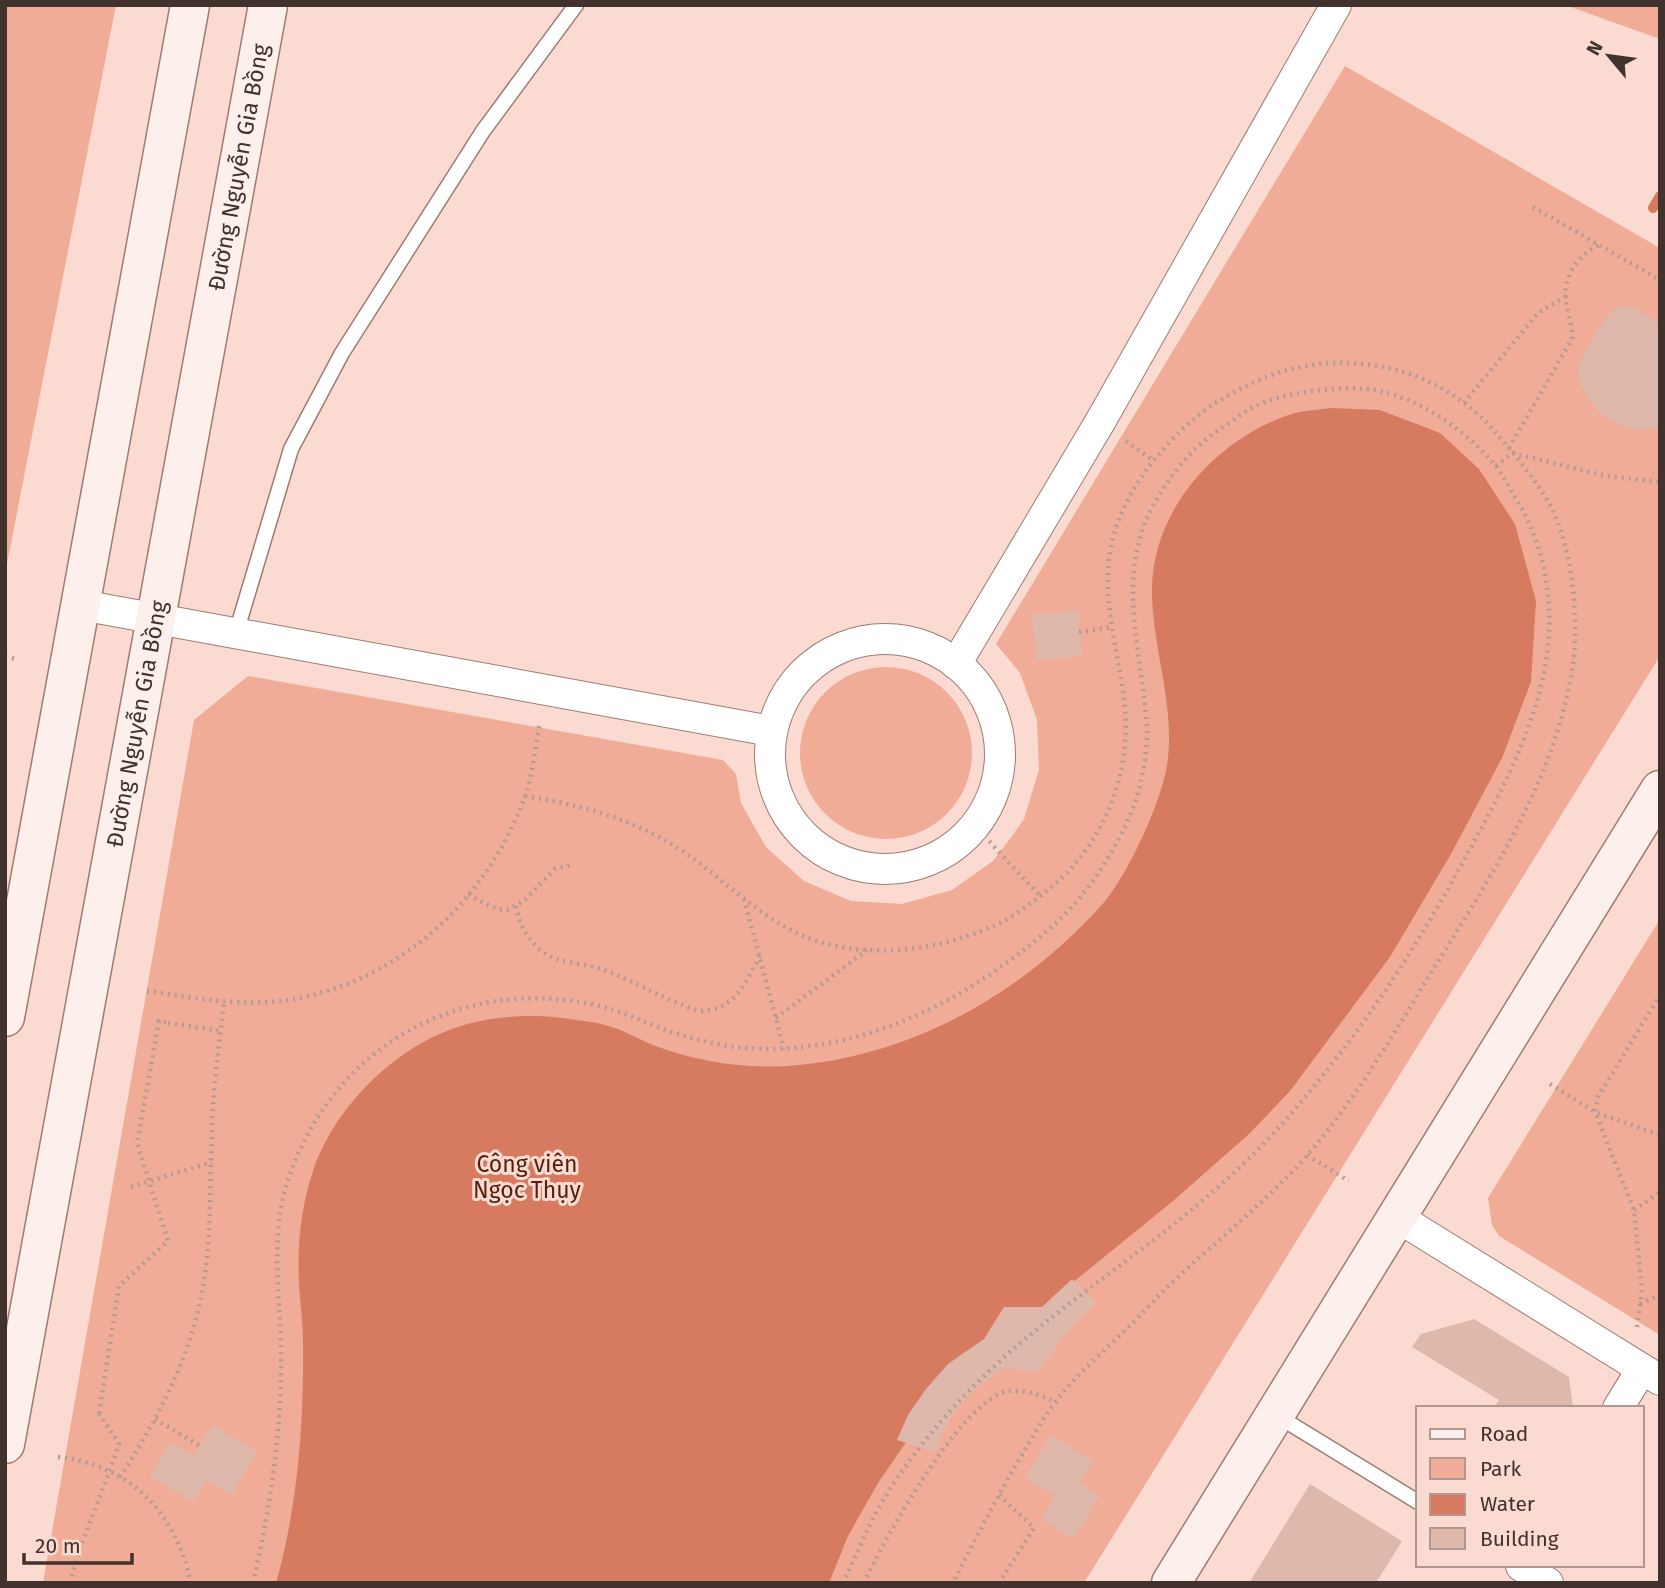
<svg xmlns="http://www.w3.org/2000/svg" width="1665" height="1588" viewBox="0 0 1665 1588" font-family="'Fira Sans',sans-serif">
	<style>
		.green { fill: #f0ac97 }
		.water { fill: #d67b60 }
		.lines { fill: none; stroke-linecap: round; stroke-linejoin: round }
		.stream { stroke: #d67b60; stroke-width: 10 }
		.building { fill: #dfb8ac }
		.lane-casing { stroke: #9e7b70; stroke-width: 17 }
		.street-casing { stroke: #9e7b70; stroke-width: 32 }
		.secondary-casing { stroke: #9e7b70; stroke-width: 41 }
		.path { stroke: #b49a92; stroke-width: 4.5; stroke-dasharray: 2 5; stroke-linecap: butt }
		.lane { stroke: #fff; stroke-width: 14 }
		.street { stroke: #fff; stroke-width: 30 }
		.secondary { stroke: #fdefec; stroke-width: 38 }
		.path-bridge { stroke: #b49a92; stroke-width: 4.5; stroke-dasharray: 2 5; stroke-linecap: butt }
		.labels { text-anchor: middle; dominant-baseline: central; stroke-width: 6; stroke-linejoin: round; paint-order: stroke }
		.street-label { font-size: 23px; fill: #41322d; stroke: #fbdbd1 }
		.park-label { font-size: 23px; fill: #571e0b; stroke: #fbdbd1 }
	</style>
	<rect width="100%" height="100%" fill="#fbdbd1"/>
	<g class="green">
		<polygon points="5,5 116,5 5,574"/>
		<polygon points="1565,5 1660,5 1660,39"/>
		<polygon points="1345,66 1660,248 1660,656 1084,1583 43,1583 194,720 248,676 723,760 736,774 741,803 766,847 804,881 851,901 902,904 952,890 993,861 1012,836 1024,819 1039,770 1037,720 1020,673 996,644"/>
		<circle cx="886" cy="753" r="86"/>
		<polygon points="1660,919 1660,1335 1499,1236 1492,1225 1488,1198"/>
	</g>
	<path class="water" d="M1331,408l49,2 60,23 39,36 36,55 21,77 -5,81 -29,76 -51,96 -61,103 -100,134 -41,43 -76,67 -208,169 -45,52 -42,61 -30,53 -19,47h-553c22,-78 28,-161 27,-241 0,-20 -3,-39 -4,-59 -2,-38 2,-78 15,-115 23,-64 84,-124 150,-143 34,-10 71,-11 106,-6 13,2 26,3 38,7 16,4 30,13 45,19 42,16 89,24 134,21 121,-8 232,-70 313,-159 27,-29 64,-109 68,-149 6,-56 -15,-109 -16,-164 -2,-79 59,-150 131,-177 14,-6 32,-7 48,-9z"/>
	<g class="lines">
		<polyline class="stream" points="1653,208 1660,196"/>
	</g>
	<g class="building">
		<polygon points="1622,306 1634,308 1660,323 1660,428 1641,430 1619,425 1600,413 1586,396 1578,376 1578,365 1604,320 1612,311"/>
		<polygon points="1078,610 1082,656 1037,660 1032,615"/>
		<polygon points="1072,1279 1096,1303 1063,1336 1040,1371 1003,1368 976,1388 955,1410 943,1433 936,1452 897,1440 908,1415 926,1389 948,1364 984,1339 1004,1307 1042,1307"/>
		<polygon points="1474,1319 1569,1377 1573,1408 1494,1408 1499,1400 1412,1347 1421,1334"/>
		<polygon points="213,1425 257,1451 232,1495 206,1480 193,1502 150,1476 170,1442 194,1456"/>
		<polygon points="1051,1435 1093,1461 1079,1483 1100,1496 1073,1539 1041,1519 1055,1496 1025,1478"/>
		<polygon points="1310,1484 1402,1541 1376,1583 1249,1583"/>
	</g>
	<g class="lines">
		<defs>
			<g id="lane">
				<polyline points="236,633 291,449 342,353 483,131 576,5"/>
				<polyline points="1276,1415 1418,1502"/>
			</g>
			<g id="street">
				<polyline points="81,605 771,731"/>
				<circle cx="885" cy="754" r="115"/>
				<polyline points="956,664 1100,422 1336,5"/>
				<polyline points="1397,1217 1660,1380"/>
				<polyline points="1618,1408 1642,1369"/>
				<polyline points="1521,1566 1548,1583"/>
			</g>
			<g id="secondary">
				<polyline points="5,1017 190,5"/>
				<path id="s1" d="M5,1444l263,-1439"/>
				<polyline points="1171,1583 1660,790"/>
			</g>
		</defs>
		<use href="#lane" class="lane-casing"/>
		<use href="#street" class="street-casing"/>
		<use href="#secondary" class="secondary-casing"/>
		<g class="path">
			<polyline points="1533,207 1660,280"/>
			<polyline points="1464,403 1538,313 1566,296"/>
			<polyline points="1126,441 1154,461"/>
			<path d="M1509,448l63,-109c1,-14 -5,-25 -6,-39 -3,-24 12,-44 32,-55"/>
			<polyline points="1496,466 1513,453 1606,476 1660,482"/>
			<polyline points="1079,632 1112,627"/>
			<polyline points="5,657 16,659"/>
			<path d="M525,796c57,9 110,23 159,56 38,26 72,62 115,82 58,27 135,18 192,-7 18,-7 33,-19 48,-30 62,-45 95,-121 85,-198 -6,-47 -20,-92 -15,-140 6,-51 39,-98 76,-132 24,-23 54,-39 84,-51 72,-27 155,-12 211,40 11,10 19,21 29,32 14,17 30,37 41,57 23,43 30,119 22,166 -19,113 -84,210 -143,305 -41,68 -83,139 -138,197 -36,37 -76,70 -114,105 -21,19 -39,41 -60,60 -20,20 -42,38 -59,61 -15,18 -26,39 -38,59 -24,41 -46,83 -67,125"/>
			<polyline points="975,826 1040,896"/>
			<polyline points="468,895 497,909 507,910 524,901 555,869 571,865"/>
			<polyline points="744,899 784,1049"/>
			<path d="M516,906c3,18 12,35 27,46 17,12 42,11 61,18 32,12 62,30 94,41 36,1 47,-27 62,-55"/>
			<path d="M147,991c49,7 98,17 148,8 107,-20 191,-99 229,-200 9,-24 11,-52 16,-77"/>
			<polyline points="776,1018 867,950"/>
			<polyline points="168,1023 221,1031"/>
			<polyline points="1550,1084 1595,1112 1660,1135"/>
			<polyline points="1307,1155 1349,1181"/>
			<polyline points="131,1187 212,1162"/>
			<polyline points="1634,1210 1660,1192"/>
			<polyline points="1640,1304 1660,1295"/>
			<polyline points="1637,1327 1642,1290 1634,1210 1595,1112 1598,1097 1660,995"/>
			<polyline points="155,1419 200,1446"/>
			<path d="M58,1457c73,8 118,56 133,126"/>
			<path d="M120,1477c33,-51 62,-104 77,-162 16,-61 12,-124 15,-185 1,-43 7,-85 12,-127"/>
			<polyline points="999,1495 1034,1528 999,1583"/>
			<path d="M70,1583c12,-48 34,-92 49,-139l-20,-31"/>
			<path d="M253,1583c16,-70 27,-140 28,-212 2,-65 -14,-131 8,-194 46,-133 175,-203 311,-171 18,4 34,12 50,18 39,15 80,26 122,25 108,-2 208,-57 286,-128 34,-31 72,-92 82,-136 4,-16 7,-36 7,-53 0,-7 -2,-28 -3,-35 -8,-65 -24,-132 9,-191 17,-31 40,-60 70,-79 10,-7 20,-14 30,-20 31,-15 87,-22 122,-17 45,8 90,40 119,74 11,13 19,31 28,45 23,41 31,93 26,138 -9,77 -48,148 -85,215 -54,99 -117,193 -194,276 -69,74 -155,129 -233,192 -59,48 -116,108 -154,172 -15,26 -26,54 -39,81"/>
			<path d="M864,1583c19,-42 98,-184 144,-192 16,-2 33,4 47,11"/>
		</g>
		<use href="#lane" class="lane"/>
		<use href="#street" class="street"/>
		<use href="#secondary" class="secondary"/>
		<polyline class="path-bridge" points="99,1413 119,1286 168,1241 137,1143 159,1021 168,1023"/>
	</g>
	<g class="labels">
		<g class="street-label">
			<text stroke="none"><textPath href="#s1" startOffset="1298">Đường Nguyễn Gia Bồng</textPath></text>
			<text stroke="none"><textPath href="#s1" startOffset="732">Đường Nguyễn Gia Bồng</textPath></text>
		</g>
		<g class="park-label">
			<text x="527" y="1164">Công viên<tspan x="527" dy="26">Ngọc Thụy</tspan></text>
		</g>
	</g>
	<rect width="1665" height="1588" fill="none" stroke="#41322d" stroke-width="14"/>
	<rect x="1416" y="1406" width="228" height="161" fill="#fbdbd1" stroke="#b1978f" stroke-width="2"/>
	<rect x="1430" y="1429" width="35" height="10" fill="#fdefec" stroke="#b1978f" stroke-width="2"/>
	<text x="1480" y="1441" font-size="21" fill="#41322d">Road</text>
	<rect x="1430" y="1458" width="35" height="21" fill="#f0ac97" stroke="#b1978f" stroke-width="2"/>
	<text x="1480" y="1476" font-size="21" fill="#41322d">Park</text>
	<rect x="1430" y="1494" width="35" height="21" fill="#d67b60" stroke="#b1978f" stroke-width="2"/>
	<text x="1480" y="1511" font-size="21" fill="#41322d">Water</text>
	<rect x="1430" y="1528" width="35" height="21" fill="#dfb8ac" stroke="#b1978f" stroke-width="2"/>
	<text x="1480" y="1546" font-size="21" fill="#41322d">Building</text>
	<g transform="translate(1609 56) rotate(299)" stroke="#fbdbd1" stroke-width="5" paint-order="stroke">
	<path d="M0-5L12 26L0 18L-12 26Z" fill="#41322d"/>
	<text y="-10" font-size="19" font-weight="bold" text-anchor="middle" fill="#41322d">N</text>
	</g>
	<path d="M24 1553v10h108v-10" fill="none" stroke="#41322d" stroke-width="3.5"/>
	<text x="35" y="1553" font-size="21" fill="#41322d" stroke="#fbdbd1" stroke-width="5" paint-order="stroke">20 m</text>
</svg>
